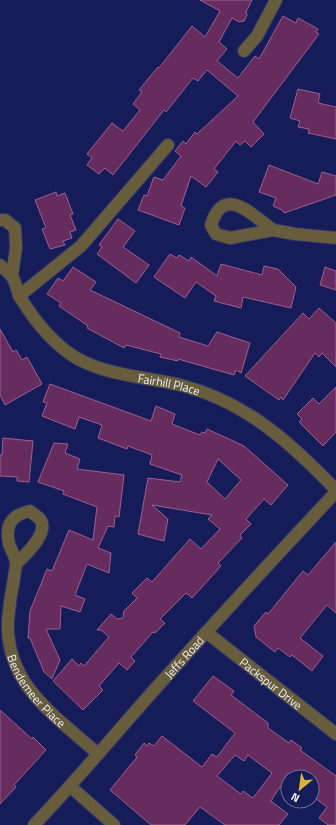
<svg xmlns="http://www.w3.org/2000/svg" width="336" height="825" viewBox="0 0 336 825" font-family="'Titillium Web',sans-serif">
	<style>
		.building { fill: #652c5d; stroke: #9d5f94; fill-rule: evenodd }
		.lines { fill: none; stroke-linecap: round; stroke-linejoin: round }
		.minor-casing { stroke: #30366b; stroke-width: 14 }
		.minor { stroke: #675d3d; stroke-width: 12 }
		.labels { text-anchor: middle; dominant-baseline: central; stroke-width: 3; stroke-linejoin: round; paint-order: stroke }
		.street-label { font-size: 12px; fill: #eff1f9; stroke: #161c58 }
	</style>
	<rect width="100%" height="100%" fill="#161c58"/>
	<g class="building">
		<polygon points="200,0 252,0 246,12 247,15 244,21 239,22 232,18 219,42 227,49 217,61 238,78 255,56 259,59 283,16 296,23 298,18 318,29 316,32 319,34 253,122 264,134 251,147 245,141 240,145 236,141 214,169 218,172 206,187 191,176 181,206 185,208 179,225 138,210 144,195 147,196 154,177 163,180 181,156 175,151 183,141 186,144 195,132 197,134 238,96 207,70 198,81 193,78 166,112 164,110 113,175 105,168 99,174 87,165 92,158 87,154 112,123 123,131 140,110 133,104 142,92 139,90 158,67 159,68 192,26 205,37 220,11"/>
		<polygon points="298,89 320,94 318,103 336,107 336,139 308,133 309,129 298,127 300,121 290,118"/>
		<polygon points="269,165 318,184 322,172 336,176 336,195 284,213 282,210 273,206 276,198 259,192"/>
		<polygon points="56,192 57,196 65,193 73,214 70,215 76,230 70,232 72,238 63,241 65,245 50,249 42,229 46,228 35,200"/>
		<polygon points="118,219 135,231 123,247 149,265 136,283 97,254 102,247 99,245"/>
		<polygon points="170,254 177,258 179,255 189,261 191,257 217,276 221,264 262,275 264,266 278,269 296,287 291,308 243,297 241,308 214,301 216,296 196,282 185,298 154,277"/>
		<polygon points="73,267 96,282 90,290 180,333 179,337 208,346 217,332 250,343 241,373 236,370 234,375 178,359 178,361 160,357 161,354 126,345 124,348 87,328 88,326 59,306 61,303 47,294 58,278 63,281"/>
		<polygon points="325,267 336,271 336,290 320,285"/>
		<polygon points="319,308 336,323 336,367 322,353 319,357 315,353 283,400 281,397 279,400 245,376 303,313 309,319"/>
		<polygon points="0,329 13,352 16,350 22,360 27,357 42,384 5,405 0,395"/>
		<path d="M50,384l101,37 5,-15 19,8 -3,10 28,11 2,-3 3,1 2,-4 37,17 44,39 -17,20 -7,-6 -18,20 5,5 -11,11 2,3 -24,25 3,3 -29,32 -6,-5 -26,26 5,4 -10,10 -2,-1 -22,25 4,4 -8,9 -8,-7 -20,23 4,4 -20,20 -30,-29 19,-22 7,7 2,-3 3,3 25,-29 -8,-7h-4l14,-16 6,5 6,-1 1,-7 13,-13 -5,-5 15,-15 5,4 38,-43 11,10 19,-20 -12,-10 4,-4 -60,-10 16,14 -4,22 -26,-7 10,-56 32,4 2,-7 -32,-11 2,-9 -24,-9 -1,3 -29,-11 4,-13 -23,-8 -4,12 -33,-13 5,-13 -4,-1zM218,459l23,21 -16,19 -18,-17z"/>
		<polygon points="336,387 336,432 323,446 299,422 302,419 297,414 313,398 319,404"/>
		<polygon points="3,438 33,441 29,482 17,481 17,477 0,476 0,455 2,455"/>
		<polygon points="54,443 68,444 65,453 80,459 77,469 124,475 119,517 115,516 114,527 108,526 98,548 111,553 109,573 87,564 75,595 85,599 80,612 61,606 60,629 46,629 60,660 52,679 44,672 30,638 28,638 30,611 47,569 52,571 69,530 93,540 97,507 63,494 64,491 38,482"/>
		<polygon points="336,542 336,613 327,605 300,638 323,656 312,671 292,655 290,657 278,648 275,652 256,637 254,626 266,612 268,614 303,571 308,575"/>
		<path d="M213,676l21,15 -3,4 37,28v5l21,15 2,-3 11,8 -2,2 36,26v49h-8l-9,-7 8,-11 -15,-11v-19h-25l-13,19 -3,5 17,13 -9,11h-54l-25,-18 -15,18h-34l-41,-35 27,-33 -2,-2 9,-12 3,3 2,-3 5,3 8,-10 40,31 10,-13 5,3 18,-24 -42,-32zM235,755l9,6 4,-6 24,18 -19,25 -10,-7 -2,3 -24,-18z"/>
		<polygon points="0,710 32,739 33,737 46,750 14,785 16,787 0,804"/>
	</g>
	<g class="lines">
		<defs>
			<g id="minor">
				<polyline points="244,51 257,36 276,0"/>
				<polyline points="0,220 5,220 15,228 16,248 12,276"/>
				<path d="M273,230c-22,-16 -49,-46 -62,-5l5,9 14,4 43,-8 22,4 41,4"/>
				<path id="s1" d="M0,265c4,4 10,8 13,13 3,6 4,13 7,19 14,23 34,48 58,62 32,17 68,18 102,26 65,16 111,58 156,105"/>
				<polyline points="19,296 81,246 168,145"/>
				<path id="s2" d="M16,564c9,-9 34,-31 24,-45 -3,-3 -7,-5 -10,-8 -19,4 -25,14 -21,33 2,6 7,13 7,20 0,5 -2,10 -2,15 -3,14 -5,28 -6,42 -3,64 48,95 90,133"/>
				<path id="s3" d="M206,632l130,102"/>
				<polyline points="71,787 114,825"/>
				<path id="s4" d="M34,825c42,-44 81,-91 121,-136 60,-67 120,-132 181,-197"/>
			</g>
		</defs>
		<use href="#minor" class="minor-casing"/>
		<use href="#minor" class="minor"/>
	</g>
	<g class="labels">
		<g class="street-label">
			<text stroke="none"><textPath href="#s1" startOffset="219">Fairhill Place</textPath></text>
			<text stroke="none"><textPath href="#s4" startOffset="225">Jeffs Road</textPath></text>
			<text stroke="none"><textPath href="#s3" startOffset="83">Packspur Drive</textPath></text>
			<text stroke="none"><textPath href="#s2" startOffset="270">Bendemeer Place</textPath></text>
		</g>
	</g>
	<g transform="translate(300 789) rotate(209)"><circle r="19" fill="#161c58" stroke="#6d7198"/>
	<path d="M0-3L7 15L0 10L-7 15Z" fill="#d8b434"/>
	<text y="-6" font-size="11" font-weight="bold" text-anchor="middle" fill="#eff1f9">N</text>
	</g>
</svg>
